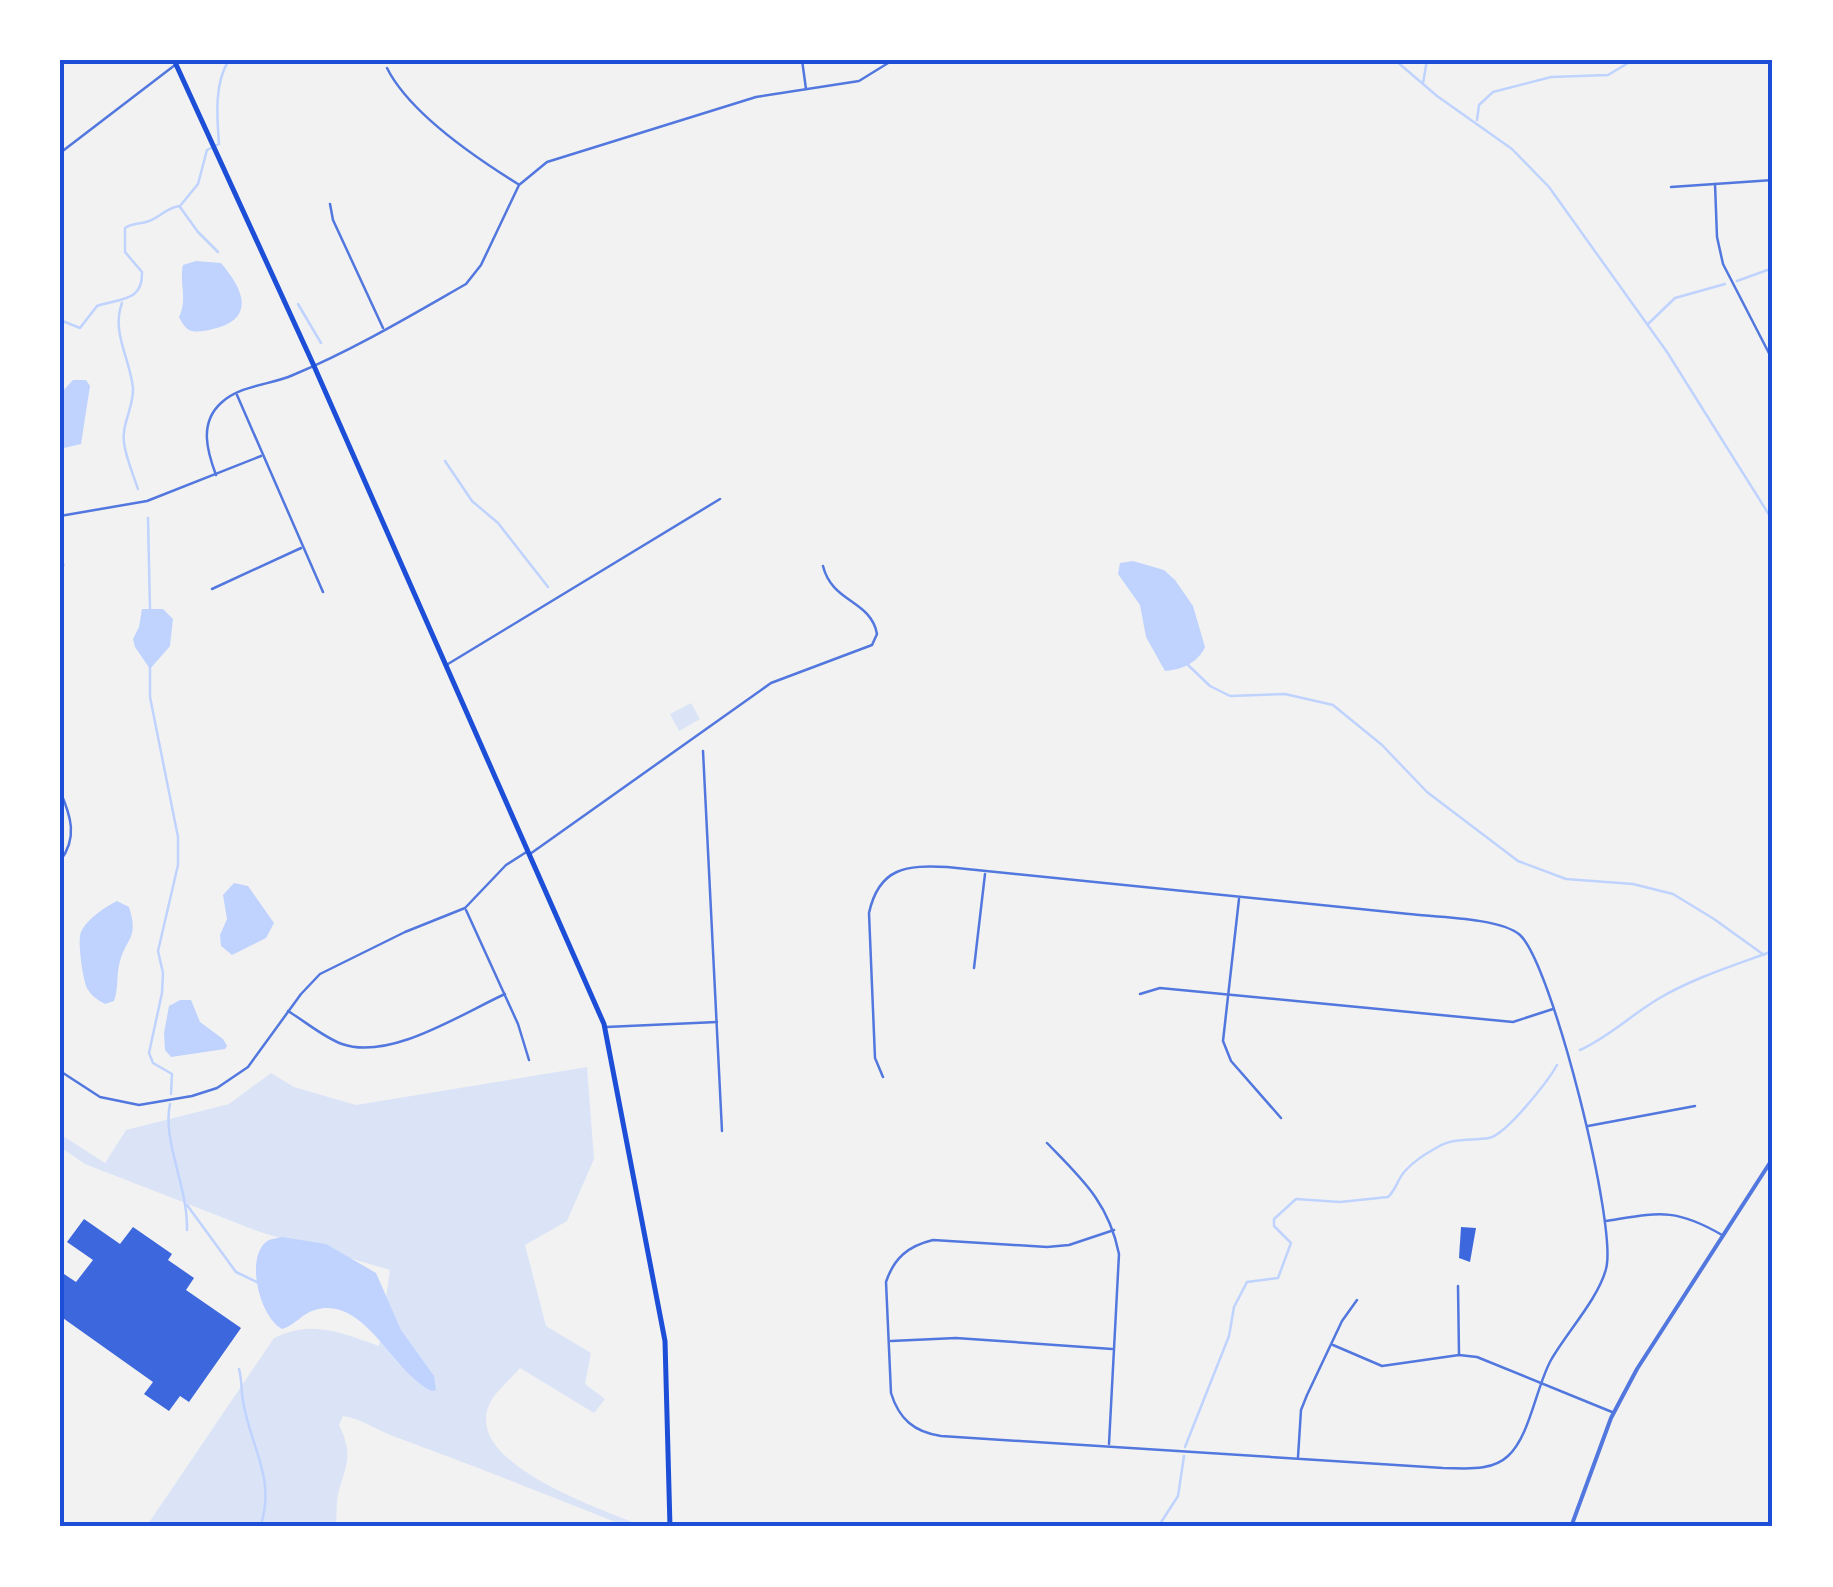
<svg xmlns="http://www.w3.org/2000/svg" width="1833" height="1587" viewBox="0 0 1833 1587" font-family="Karla,sans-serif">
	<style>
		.green { fill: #dbe4f7 }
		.water { fill: #bfd3fe }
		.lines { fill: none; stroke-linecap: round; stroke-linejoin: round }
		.stream { stroke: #bfd3fe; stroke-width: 2.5 }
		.building { fill: #3d67dc }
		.minor { stroke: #5277de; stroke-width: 2.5 }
		.tertiary { stroke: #5277de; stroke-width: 4 }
		.secondary { stroke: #1d4ed8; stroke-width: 5 }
		.neatline { fill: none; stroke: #1d4ed8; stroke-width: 4 }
	</style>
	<rect width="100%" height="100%" fill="#f2f2f2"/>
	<g class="green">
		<polygon points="691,703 700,719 679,731 670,714"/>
		<path d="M587,1067l7,92 -27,62 -42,24 21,81 45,27 -6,31 20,15 -11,14 -74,-45c-9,11 -24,23 -30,35 -30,61 117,108 155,124h-17c-78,-31 -156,-62 -235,-91 -17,-6 -32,-18 -50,-20l-4,9c15,31 7,39 -1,69 -2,11 -1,22 -2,33h-190l128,-189c38,-19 68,-5 105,8l11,-76 -130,-38 -175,-68 -25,-17v-13l45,29 21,-33 103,-26 42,-31 23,14 62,18z"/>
	</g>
	<g class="water">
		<path d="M196,261l25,2c23,27 35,56 -8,66 -8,2 -17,4 -24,1 -5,-3 -8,-9 -10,-13 9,-17 0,-34 4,-52z"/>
		<polygon points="73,380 86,380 90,386 81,444 60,449 60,394"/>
		<path d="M1133,561l31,9 11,10 18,26 12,41c-7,16 -24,23 -40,24l-19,-34 -6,-32 -22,-31 2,-11z"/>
		<polygon points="142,609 163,609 173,619 170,646 150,669 135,647 133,639 139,627"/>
		<polygon points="234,883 248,886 274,923 266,938 232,955 221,946 220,935 227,919 223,895"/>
		<path d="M117,901l12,6c10,31 -2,30 -9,54 -4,13 -1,27 -6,40l-9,3c-7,-4 -14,-8 -18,-16 -4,-8 -10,-48 -6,-56 6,-13 24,-25 36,-31z"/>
		<polygon points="180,1000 191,1000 200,1022 223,1039 227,1046 225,1049 171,1057 165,1050 164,1033 169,1006"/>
		<path d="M282,1237l44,7 50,29 25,57 33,46 2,14 -4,1c-39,-17 -67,-96 -117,-81 -13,3 -19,15 -33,19 -22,-12 -37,-70 -16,-87 3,-3 12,-4 16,-5z"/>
	</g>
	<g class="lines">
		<g class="stream">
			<polyline points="1395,60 1437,96 1512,149 1549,187 1667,352 1773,521"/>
			<polyline points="1423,83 1427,60"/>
			<polyline points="1477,120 1479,105 1493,92 1551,77 1608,75 1628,63"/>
			<polyline points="180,207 198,232 218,252"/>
			<polyline points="1737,281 1773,268"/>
			<path d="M122,303c-11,29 8,55 11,85 1,19 -12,37 -9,55 2,15 9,31 14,46"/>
			<polyline points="298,304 321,343"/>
			<path d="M60,320l20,8 17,-22c21,-8 46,-3 45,-34l-17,-20v-24c9,-6 14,-3 24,-7 12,-4 18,-14 31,-15l18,-22 9,-34 12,-6c-2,-27 -5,-61 10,-84"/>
			<polyline points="1648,324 1675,298 1725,284"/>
			<polyline points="445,461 472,501 498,523 548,587"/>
			<polyline points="148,518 150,609"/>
			<polyline points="1188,665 1210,686 1230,696 1285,694 1333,705 1382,745 1427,792 1518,861 1566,879 1633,884 1673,894 1714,919 1764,955"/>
			<polyline points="150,667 150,697 178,837 178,865 158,951 163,973 162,993 149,1053 153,1063 172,1074 171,1094"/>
			<path d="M1580,1050c29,-13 51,-35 78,-51 35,-21 77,-34 115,-48"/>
			<path d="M170,1104c-8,37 18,82 17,126"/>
			<polyline points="187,1205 236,1272 259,1283"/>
			<path d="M239,1369c3,11 2,21 4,32 7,45 34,79 17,126"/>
			<path d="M1185,1447l44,-111 5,-29 13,-25 31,-4 13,-35 -17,-17v-7l22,-20 44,3 48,-5c8,-7 9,-17 17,-26 8,-9 20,-17 31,-23 18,-11 34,-7 53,-10 17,-3 59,-57 68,-73"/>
			<polyline points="1158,1527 1178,1496 1184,1456"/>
		</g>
	</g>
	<g class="building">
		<polygon points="84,1219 120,1244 133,1227 172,1254 168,1260 194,1278 186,1290 241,1328 189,1402 180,1396 169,1411 144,1394 153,1382 60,1316 60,1280 64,1274 76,1282 93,1260 67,1242"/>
		<polygon points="1461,1227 1476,1228 1470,1262 1459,1258"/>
	</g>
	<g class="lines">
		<g class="minor">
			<polyline points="802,60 806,89"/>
			<path d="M387,68c22,44 89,90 131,116"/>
			<polyline points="60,153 175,65"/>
			<polyline points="1715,184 1717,237 1723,264 1773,361"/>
			<polyline points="1671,187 1773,180"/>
			<polyline points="330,204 333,220 383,328"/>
			<polyline points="237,395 323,592"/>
			<path d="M216,475c-9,-24 -17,-52 5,-72 19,-18 50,-18 72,-28 60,-25 117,-59 173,-91l15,-19 38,-80 28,-23 209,-65 103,-16 34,-21"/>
			<polyline points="60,516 147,501 261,456"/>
			<polyline points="60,542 63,565 60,586"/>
			<polyline points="212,589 301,548"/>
			<polyline points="448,664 720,499"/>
			<polyline points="703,751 722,1131"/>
			<path d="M60,791c11,25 18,47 0,70"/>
			<path d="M530,854l241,-171 101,-38 5,-11c-6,-34 -45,-31 -54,-68"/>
			<polyline points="1239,899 1223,1041 1231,1061 1281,1118"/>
			<polyline points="466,910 518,1024 529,1060"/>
			<polyline points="974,968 985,874"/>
			<polyline points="1140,994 1160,988 1513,1022 1553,1009"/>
			<path d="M288,1011c18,11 35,26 54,33 48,17 119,-30 163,-50"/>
			<polyline points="606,1027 717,1022"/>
			<polyline points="60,1071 100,1097 139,1105 192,1096 217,1088 248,1067 301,994 320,974 405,932 465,908 506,865 528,851"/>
			<path d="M883,1077l-8,-19 -6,-145c10,-46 38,-48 78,-46l462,47c27,3 92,4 111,21 32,29 98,292 86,334 -8,30 -39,63 -55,91 -15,27 -21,76 -43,96 -17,16 -43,12 -65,12l-502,-32c-27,-4 -42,-17 -50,-43l-5,-111c8,-24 22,-36 47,-42l114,7 22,-2 45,-15"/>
			<polyline points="1588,1126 1695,1106"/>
			<path d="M1047,1143c35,36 62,60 72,111l-10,190"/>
			<path d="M1605,1221c53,-8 69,-14 117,14"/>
			<polyline points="1458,1286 1459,1354"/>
			<polyline points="891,1341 956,1338 1112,1349"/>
			<polyline points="1333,1345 1382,1366 1459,1355 1477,1357 1612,1412"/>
			<polyline points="1298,1457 1301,1410 1307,1395 1342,1321 1357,1300"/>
		</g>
		<polyline class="tertiary" points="1571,1527 1611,1418 1637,1369 1773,1158"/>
		<polyline class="secondary" points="174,60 314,366 604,1024 665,1341 670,1527"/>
	</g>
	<rect width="1833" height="1587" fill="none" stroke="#ffffff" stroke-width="125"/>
	<rect x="62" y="62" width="1708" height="1462" class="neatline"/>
</svg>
